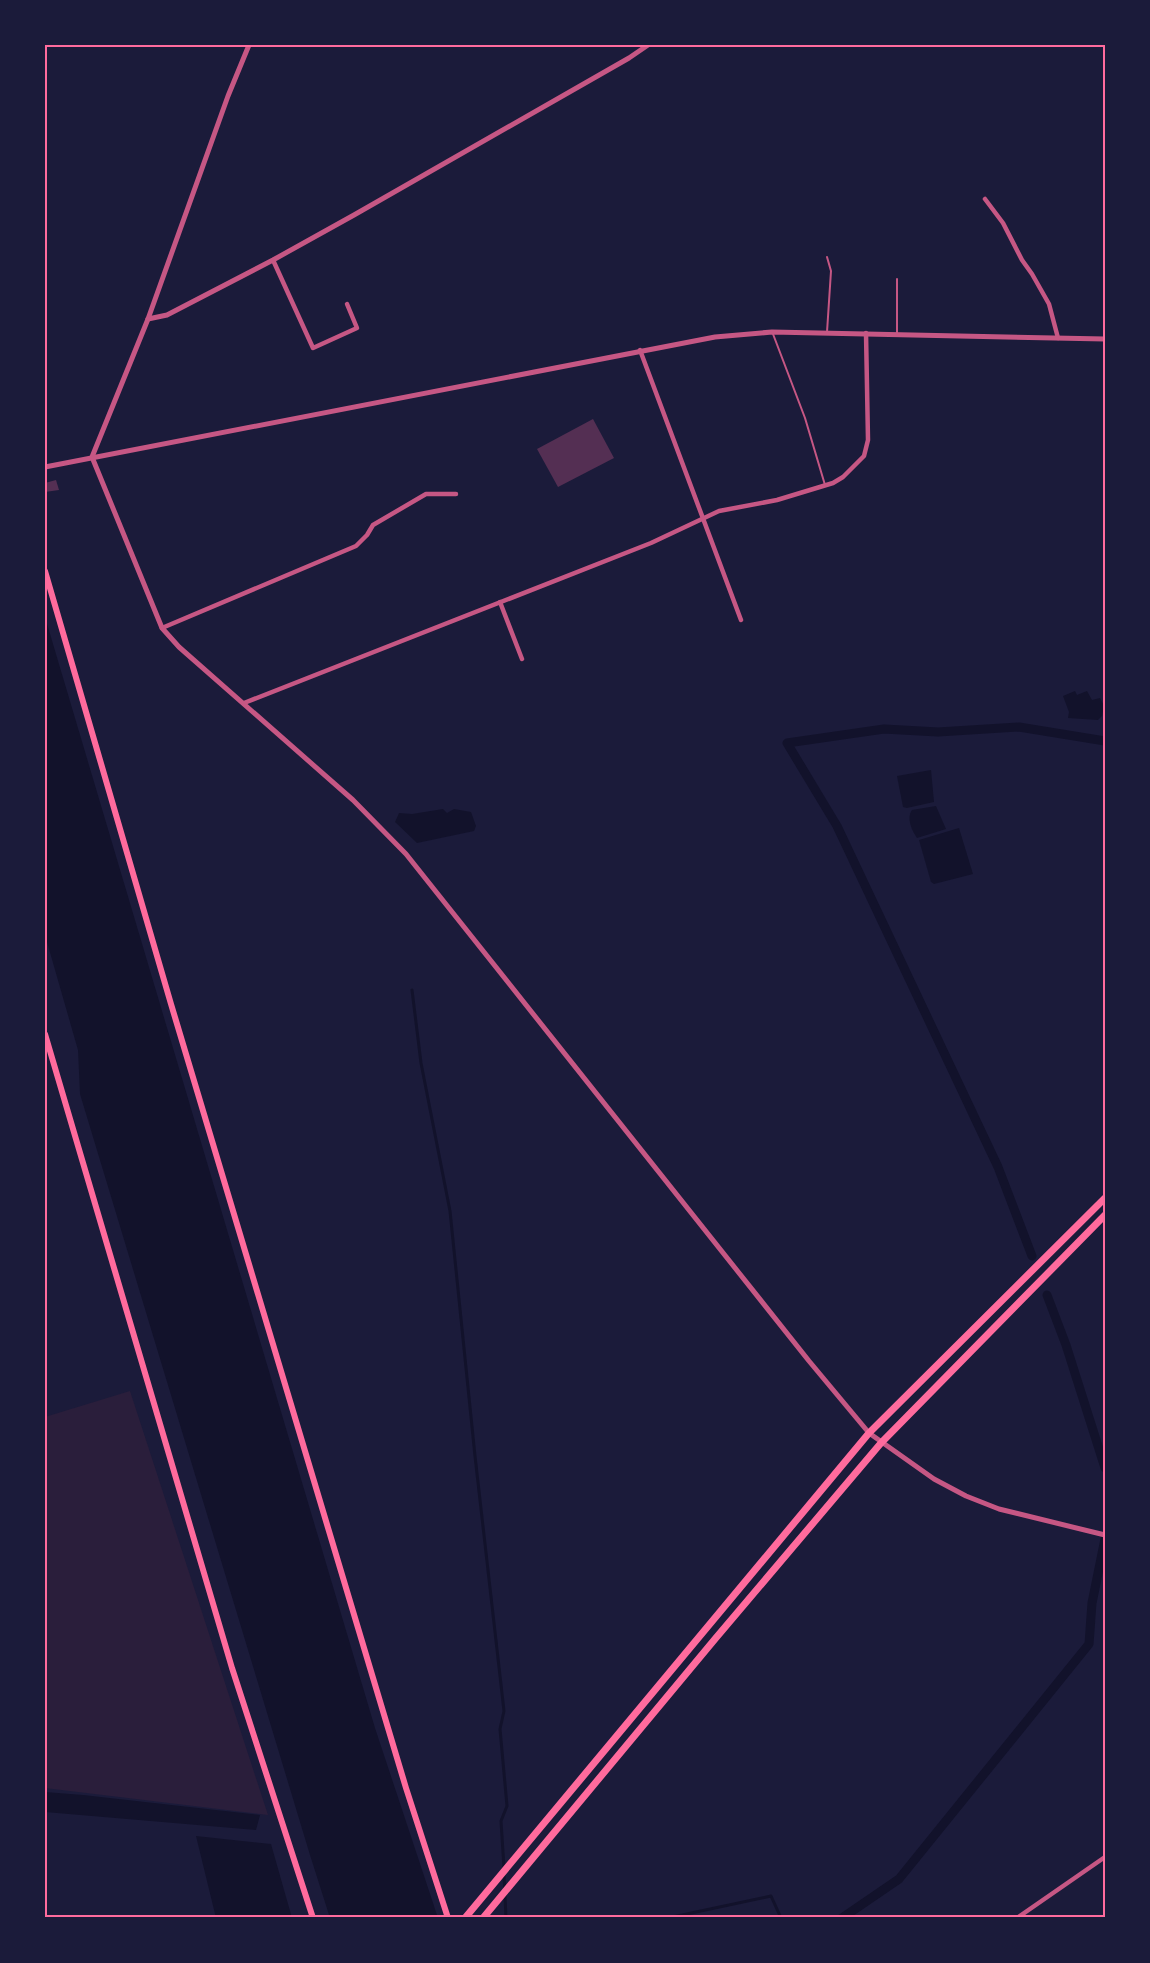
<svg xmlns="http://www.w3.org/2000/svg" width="1150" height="1963" viewBox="0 0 1150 1963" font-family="Ubuntu,sans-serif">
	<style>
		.green { fill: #2a1e3b }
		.water { fill: #12122b }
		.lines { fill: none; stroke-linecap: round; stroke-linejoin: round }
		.stream { stroke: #12122b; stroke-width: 3 }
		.canal { stroke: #12122b; stroke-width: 9 }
		.building { fill: #542f53 }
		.service { stroke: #c65784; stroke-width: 2 }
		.minor { stroke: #c65784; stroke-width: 4.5 }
		.tertiary { stroke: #c65784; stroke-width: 5 }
		.secondary { stroke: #ff6b9d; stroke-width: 6 }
		.primary { stroke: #ff6b9d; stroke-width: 7 }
		.neatline { fill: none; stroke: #ff6b9d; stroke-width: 2 }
	</style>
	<rect width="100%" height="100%" fill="#1b1b3a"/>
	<polygon class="green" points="130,1391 268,1815 45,1788 45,1417"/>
	<g class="water">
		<polygon points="45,617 375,1728 438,1918 330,1918 310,1855 80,1094 78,1050 45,935"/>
		<polygon points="1075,691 1077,695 1087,691 1092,700 1100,698 1104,706 1102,716 1098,720 1068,718 1069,712 1063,696"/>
		<polygon points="931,770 934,802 907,808 903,807 897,776"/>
		<path d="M936,806l10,23 -29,9c-5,-7 -11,-20 -5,-28z"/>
		<polygon points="443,809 447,813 454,809 471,812 476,826 474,831 417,843 395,822 399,813 412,814"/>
		<polygon points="959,828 973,874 934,884 931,882 919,840"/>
		<polygon points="45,1792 83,1795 260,1815 256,1830 45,1812"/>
		<polygon points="196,1836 271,1844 292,1918 216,1918"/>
	</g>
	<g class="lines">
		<g class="stream">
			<polyline points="412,990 421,1063 450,1211 475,1456 504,1711 500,1729 507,1806 501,1821 504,1868"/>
			<polyline points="504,1875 506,1918"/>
			<polyline points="668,1918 771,1896 781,1918"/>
		</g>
		<g class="canal">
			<polyline points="1032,1256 998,1167 837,826 787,743 884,729 938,732 1019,727 1105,741"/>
			<polyline points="1047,1295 1066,1345 1105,1468"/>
			<polyline points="842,1918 899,1879 1089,1644 1092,1603 1105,1539"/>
		</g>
	</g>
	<g class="building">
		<polygon points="593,419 614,458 558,487 537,449"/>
		<polygon points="56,480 59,490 45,492 45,483"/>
	</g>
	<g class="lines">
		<g class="service">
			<polyline points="897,279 897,333"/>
			<polyline points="827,332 831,271 827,257"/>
			<polyline points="773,334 805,418 825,485"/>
		</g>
		<g class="minor">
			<polyline points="985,199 1003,223 1022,260 1032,274 1049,304 1058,338"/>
			<polyline points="273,260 313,348 357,328 347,304"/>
			<polyline points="640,350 741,620"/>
			<polyline points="500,602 522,659"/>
			<polyline points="162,628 356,546 367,535 373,525 426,494 456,494"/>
			<polyline points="244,703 651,543 719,511 777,500 833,483 843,477 864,456 868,440 866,333"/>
			<polyline points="1017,1918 1105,1857"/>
		</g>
		<g class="tertiary">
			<polyline points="249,45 228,96 148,319 92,457 162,628 179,647 353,800 406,854 809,1361 869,1433 934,1479 966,1496 999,1509 1105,1535"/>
			<polyline points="148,319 167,315 273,260 354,215 629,58 648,45"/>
			<polyline points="45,467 715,337 772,332 1105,339"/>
		</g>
		<g class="secondary">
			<polyline points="45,571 171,1004 406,1788 448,1918"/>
			<polyline points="45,1034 232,1668 313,1918"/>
		</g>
		<g class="primary">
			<polyline points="465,1918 869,1433 1105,1198"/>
			<polyline points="483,1918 715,1639 881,1443 1105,1215"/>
		</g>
	</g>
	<rect width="1150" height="1963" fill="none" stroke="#1b1b3a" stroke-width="93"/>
	<rect x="46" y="46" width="1058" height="1870" class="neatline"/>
</svg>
